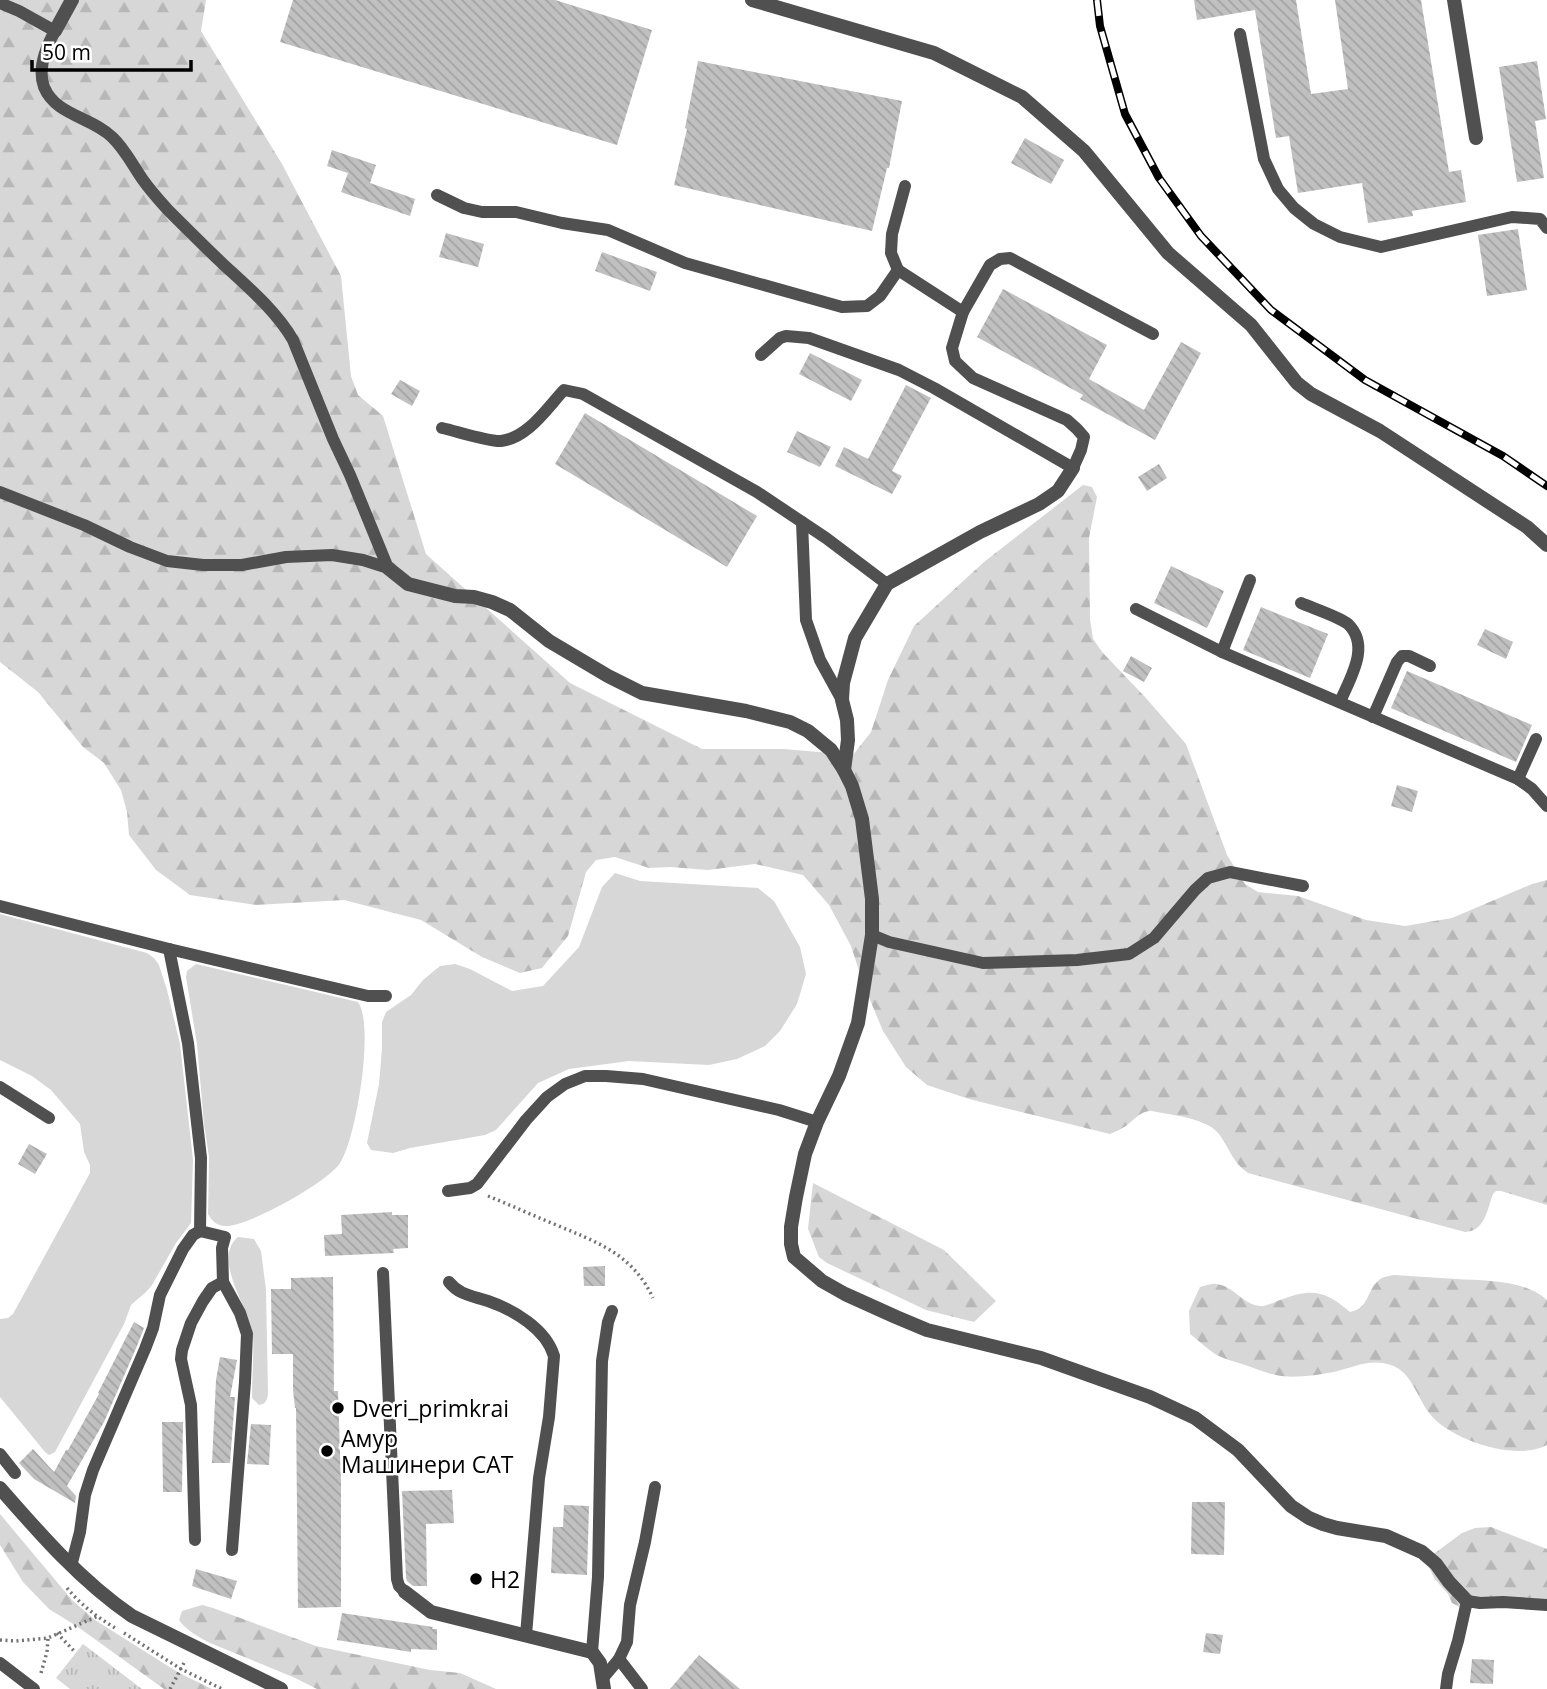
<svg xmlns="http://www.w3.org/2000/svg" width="1547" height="1689" viewBox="0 0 1547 1689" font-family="'Open Sans',sans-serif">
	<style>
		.grass { fill: #d7d7d7 }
		.forest { fill: url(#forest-firs) }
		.park { fill: url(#park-tufts) }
		.building { fill: url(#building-back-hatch) }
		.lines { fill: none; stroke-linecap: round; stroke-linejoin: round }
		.path { stroke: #727272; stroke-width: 3.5; stroke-dasharray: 2 3.5; stroke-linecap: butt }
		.lane { stroke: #505050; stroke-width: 12 }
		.street { stroke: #505050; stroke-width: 14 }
		.rail-casing { stroke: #000; stroke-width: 8 }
		.rail { stroke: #fff; stroke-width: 5; stroke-dasharray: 16; stroke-linecap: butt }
		.poi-dot { fill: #000; stroke: #fff; stroke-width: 2.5 }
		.labels { text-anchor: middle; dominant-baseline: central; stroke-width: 5; stroke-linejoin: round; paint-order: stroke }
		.poi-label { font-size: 23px; fill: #000; stroke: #fff; text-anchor: start }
	</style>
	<defs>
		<pattern id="forest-firs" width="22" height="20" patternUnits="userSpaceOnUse" patternTransform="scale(1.75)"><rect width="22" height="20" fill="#d7d7d7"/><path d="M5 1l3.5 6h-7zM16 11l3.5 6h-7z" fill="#b7b7b7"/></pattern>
		<pattern id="park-tufts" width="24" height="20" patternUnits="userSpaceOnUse" patternTransform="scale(1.75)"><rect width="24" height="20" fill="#d7d7d7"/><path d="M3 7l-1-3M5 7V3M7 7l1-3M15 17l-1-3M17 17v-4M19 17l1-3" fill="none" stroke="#b7b7b7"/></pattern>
		<pattern id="building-back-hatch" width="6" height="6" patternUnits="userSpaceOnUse" patternTransform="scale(1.75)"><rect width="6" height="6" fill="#c0c0c0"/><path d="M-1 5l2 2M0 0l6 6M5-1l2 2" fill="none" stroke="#a3a3a3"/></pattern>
	</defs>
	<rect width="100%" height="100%" fill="#fff"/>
	<g class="grass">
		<polygon points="615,873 640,881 758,888 774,901 800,947 806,974 797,1004 780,1031 765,1046 737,1059 709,1065 629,1061 569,1069 538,1083 496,1130 485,1135 410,1148 393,1153 371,1150 367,1143 379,1084 382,1049 382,1022 386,1012 411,995 423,980 440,966 455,964 470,969 512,991 543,986 579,947 602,887"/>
		<polygon points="0,914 147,953 154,958 159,965 167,990 180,1044 193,1160 191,1223 176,1243 152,1285 146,1292 131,1305 124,1324 55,1452 49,1455 45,1452 0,1397 0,1319 8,1318 13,1314 90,1173 90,1165 84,1152 80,1124 51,1090 32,1076 0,1060"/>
		<path d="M196,964l162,38c17,23 -2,137 -18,161 -12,19 -92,64 -115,63 -8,0 -13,-5 -17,-12l1,-57 -5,-33 -7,-80 -11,-67 1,-6z"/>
		<path d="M238,1237l16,2 7,12 5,39 2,104c-1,6 -2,10 -9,11l-7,-7c0,-21 2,-42 1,-62 -3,-27 -42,-77 -15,-99z"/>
	</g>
	<g class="forest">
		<path d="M0,0h206l-5,31 81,133 59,112 10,100 7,19 25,21 43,138 144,129 132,66h82l69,6 18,-23 17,-52 26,-54 70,-64 99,-77 9,2 5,10 -8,41 1,81 3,20 10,14 42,44 41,47 41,111 18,29 13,8 40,4 68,24 39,6 47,-8 80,-34 15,-4v325l-46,-14h-5l-3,3c-6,16 -8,37 -28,38l-217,-59c-15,-10 -19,-25 -29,-39 -12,-16 -48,-19 -67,-23 -12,0 -17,8 -26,15 -5,3 -11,6 -16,8l-141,-35 -42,-14 -21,-18 -23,-36 -20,-48 -12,-37 -22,-41 -26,-30 -48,-11 -47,6 -37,-3 -22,1 -34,-11 -19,3 -10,12 -18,64 -26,32 -22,5 -38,-16 -61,-37 -77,-20 -88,5 -66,-10 -34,-25 -27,-35 -2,-23 -6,-22 -17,-27 -21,-16 -45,-55 -38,-30z"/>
		<polygon points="813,1183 944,1250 996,1301 974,1322 926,1310 827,1263 819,1257 808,1229"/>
		<path d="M1394,1275c21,1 41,3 62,4 30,2 67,0 91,21v145c-30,17 -97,-5 -117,-31 -13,-16 -18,-42 -39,-49 -21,-7 -37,2 -57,7 -17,3 -42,7 -58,3 -11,-2 -21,-7 -31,-10 -9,-3 -21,-6 -30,-11 -9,-6 -17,-14 -25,-20l-1,-23 11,-24c5,-1 12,-4 16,-3 17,1 27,21 44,22 5,1 15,-4 20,-6 31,-12 45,-10 70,12 21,-4 16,-25 32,-34 4,-2 8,-2 12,-3z"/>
		<polygon points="0,1514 72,1600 95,1620 179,1673 212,1689 164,1689 78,1627 49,1609 23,1582 0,1545"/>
		<polygon points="1491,1527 1547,1549 1547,1604 1461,1608 1452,1603 1448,1594 1434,1578 1429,1567 1431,1556 1462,1533 1475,1528"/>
		<path d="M202,1605l11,3 103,38 114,24 30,3 36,16h-179l-24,-12 -83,-34c-11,-6 -23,-12 -31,-23l3,-9z"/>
	</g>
	<polygon class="park" points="83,1644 142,1689 70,1689 56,1678"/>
	<g class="building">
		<polygon points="293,0 555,0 652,30 617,145 280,42"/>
		<polygon points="1194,0 1296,0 1311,94 1348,89 1335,0 1421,0 1449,172 1461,170 1466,202 1412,211 1413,216 1368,223 1362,183 1298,193 1289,136 1276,138 1255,10 1197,20"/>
		<polygon points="698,61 902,101 889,168 887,168 872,231 674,185 687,129 685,128"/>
		<polygon points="1537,61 1546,119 1535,121 1544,178 1517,182 1499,67"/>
		<polygon points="1025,138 1064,160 1051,184 1011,163"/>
		<polygon points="332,150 376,165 370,183 415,199 410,216 341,192 348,173 327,166"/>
		<polygon points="1518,229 1527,290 1487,296 1478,235"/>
		<polygon points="446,233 484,244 478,267 439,257"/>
		<polygon points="602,252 657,272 650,291 595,271"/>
		<polygon points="1003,289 1107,345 1089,379 1144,410 1181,342 1201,353 1155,440 1080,399 1083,395 977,337"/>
		<polygon points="810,353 862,380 851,401 799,374"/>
		<polygon points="400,380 420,391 412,406 391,394"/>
		<polygon points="906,385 931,398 892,471 902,476 892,494 835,466 844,447 868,459"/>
		<polygon points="585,413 757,516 727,567 555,464"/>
		<polygon points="797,431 831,447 820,467 787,452"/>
		<polygon points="1159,464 1167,478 1147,491 1138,477"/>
		<polygon points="1171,566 1224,591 1207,628 1154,603"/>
		<polygon points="1261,607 1328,634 1310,678 1243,650"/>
		<polygon points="1485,629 1513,642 1506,659 1477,645"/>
		<polygon points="1131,656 1152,668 1144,682 1123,671"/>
		<polygon points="1407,671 1532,725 1516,762 1391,708"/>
		<polygon points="1397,785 1418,791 1412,812 1391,806"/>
		<polygon points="29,1144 47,1154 35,1174 18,1164"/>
		<polygon points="392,1212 392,1215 408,1215 408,1248 393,1249 394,1253 325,1256 324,1235 342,1234 341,1215"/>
		<polygon points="605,1266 605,1286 584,1286 583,1267"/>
		<polygon points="333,1277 334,1391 338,1391 341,1483 341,1607 298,1608 296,1408 295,1408 293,1390 293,1354 272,1354 271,1289 291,1289 291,1278"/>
		<polygon points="134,1322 144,1328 137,1346 104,1422 67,1486 76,1496 75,1503 34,1479 19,1463 33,1449 54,1472 66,1450 68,1450 99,1394 98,1393"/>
		<polygon points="220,1357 237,1360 230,1397 235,1397 230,1463 212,1463 216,1380"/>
		<polygon points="162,1422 183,1422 182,1492 163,1492"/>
		<polygon points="251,1424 271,1425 269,1465 247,1464"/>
		<polygon points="452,1490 454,1523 426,1524 427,1586 413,1586 407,1581 406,1578 402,1491"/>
		<polygon points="1192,1502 1225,1502 1224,1555 1191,1554"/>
		<polygon points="564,1505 589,1506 587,1575 551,1573 553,1527 563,1527"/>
		<polygon points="196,1569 237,1581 231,1599 192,1586"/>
		<polygon points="342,1613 433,1627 432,1629 437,1629 437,1650 411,1649 411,1652 337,1640"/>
		<polygon points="1206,1633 1223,1635 1220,1654 1203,1652"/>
		<polygon points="699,1655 740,1689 670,1689"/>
		<polygon points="1472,1659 1494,1660 1493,1684 1470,1683"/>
	</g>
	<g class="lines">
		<g class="path">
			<path d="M488,1196c22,9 44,19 66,28 42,18 78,29 99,74"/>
			<path d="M67,1588c14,17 31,30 50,41"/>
			<polyline points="57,1633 76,1653"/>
			<polyline points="124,1633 181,1669 222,1689"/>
			<polyline points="0,1640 16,1641 48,1638 98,1616"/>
			<polyline points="41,1673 47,1652 48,1638"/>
			<polyline points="170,1689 185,1661"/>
		</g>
		<g class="lane">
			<path d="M0,3l19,8 36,20c-9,16 -18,37 -11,56 12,29 48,30 68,50 13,12 21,29 31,43 7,10 16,20 24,29 19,19 38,38 57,56 25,23 52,46 69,75l40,99 17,36 38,93"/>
			<polyline points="1240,34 1264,159 1278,189 1294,208 1314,224 1340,237 1381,247 1512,217 1540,219 1547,228"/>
			<polyline points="905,186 892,234 891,253 898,270 963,312"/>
			<polyline points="437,195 464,208 482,212 516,212 562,223 608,230 685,263 842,307 867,306 880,296 898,270"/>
			<polyline points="761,355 780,338 786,336 809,338 899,370 934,388 1073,468 1081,450 1084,437 1077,429 1067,420 973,378 955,361 952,348 963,312 990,265 1000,259 1010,258 1153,334"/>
			<path d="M442,428c14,3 47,14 59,13 27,-3 46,-33 63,-51l19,4 174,98 69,46 61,46"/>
			<polyline points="0,492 84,525 130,547 167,561 203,565 242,565 286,557 332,555 363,560 388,568"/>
			<polyline points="802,522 806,620 820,660 842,700"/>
			<path d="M1301,603c11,5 39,14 47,21 23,22 2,54 -8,78"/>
			<polyline points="1136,609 1222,652 1518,779 1532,789 1547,806"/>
			<polyline points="1222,652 1250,580"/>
			<polyline points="1373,717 1397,662 1402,656 1409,656 1430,666"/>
			<polyline points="1518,779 1536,739"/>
			<polyline points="0,906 169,949 368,996 386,996"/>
			<polyline points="872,935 889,942 983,963 1077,960 1129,954 1154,938 1195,890 1208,878 1230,872 1303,886"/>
			<polyline points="169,949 188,1043 201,1158 200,1231 225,1237 222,1248 223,1282 240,1313 247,1334 245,1382 232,1550"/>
			<polyline points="0,1087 49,1118"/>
			<polyline points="448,1191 470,1188 477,1184 526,1120 547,1097 565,1084 585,1076 606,1076 643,1079 779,1110 817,1122"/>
			<polyline points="383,1273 397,1579 399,1586 405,1592"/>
			<path d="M449,1282c10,13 24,14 39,19 26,9 58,28 66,55l-5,61 -10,61 -13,157"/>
			<polyline points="0,1454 15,1473"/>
			<polyline points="195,1540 191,1405 181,1359 182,1350 191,1323 203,1301 212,1288 223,1282"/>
			<polyline points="71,1566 80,1532 85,1495 93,1470 145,1349 153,1328 160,1295 183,1249 193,1235 200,1231"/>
			<polyline points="592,1652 598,1577 602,1361 608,1322 612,1311"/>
			<polyline points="619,1659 642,1689"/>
			<polyline points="0,1663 34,1689"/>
			<polyline points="603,1678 619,1659 627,1642 630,1605 645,1542 655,1487"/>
			<polyline points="1446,1689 1448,1674 1458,1641 1467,1601 1480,1603 1503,1602 1547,1605"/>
		</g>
		<g class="street">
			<polyline points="752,0 934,53 1022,97 1084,151 1168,253 1251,325 1297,383 1311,394 1380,431 1527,527 1547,545"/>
			<polyline points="1454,0 1476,138"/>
			<polyline points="55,31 72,0"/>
			<polyline points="1073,468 1058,491 1039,504 980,532 887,584 855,638 843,683 842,700 847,720 848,740 844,770 852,786 862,819 872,899 872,935 858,1023 839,1076 817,1122 805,1154 796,1197 791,1227 791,1244 794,1257 822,1281 845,1294 896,1317 927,1330 1041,1358 1150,1397 1195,1418 1238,1450 1291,1506 1309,1518 1323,1524 1337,1528 1386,1536 1422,1552 1436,1564 1449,1582 1467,1601"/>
			<polyline points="388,568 408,584 455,596 474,597 492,602 510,610 549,641 608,676 642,693 746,711 790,722 808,731 831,750 844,770"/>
			<path d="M0,1488c40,46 81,93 132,128l149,73"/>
			<polyline points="405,1592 431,1612 592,1652 600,1663 604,1689"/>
		</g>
		<defs>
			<polyline id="rail" points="1097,0 1100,26 1125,114 1159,178 1201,236 1271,310 1365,380 1503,456 1547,486"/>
		</defs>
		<use href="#rail" class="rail-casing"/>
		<use href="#rail" class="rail"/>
	</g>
	<g class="poi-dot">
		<circle cx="338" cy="1408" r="7"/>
		<circle cx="327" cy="1451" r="7"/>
		<circle cx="476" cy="1579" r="7"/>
	</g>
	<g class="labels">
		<g class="poi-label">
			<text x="352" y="1408">Dveri_primkrai</text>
			<text x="341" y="1438">Амур<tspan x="341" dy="26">Машинери CAT</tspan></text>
			<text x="490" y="1579">H2</text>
		</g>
	</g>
	<path d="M32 60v10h159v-10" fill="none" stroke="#000000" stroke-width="3.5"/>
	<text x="42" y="60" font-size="21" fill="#000000" stroke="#ffffff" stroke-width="5" paint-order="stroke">50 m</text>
</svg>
